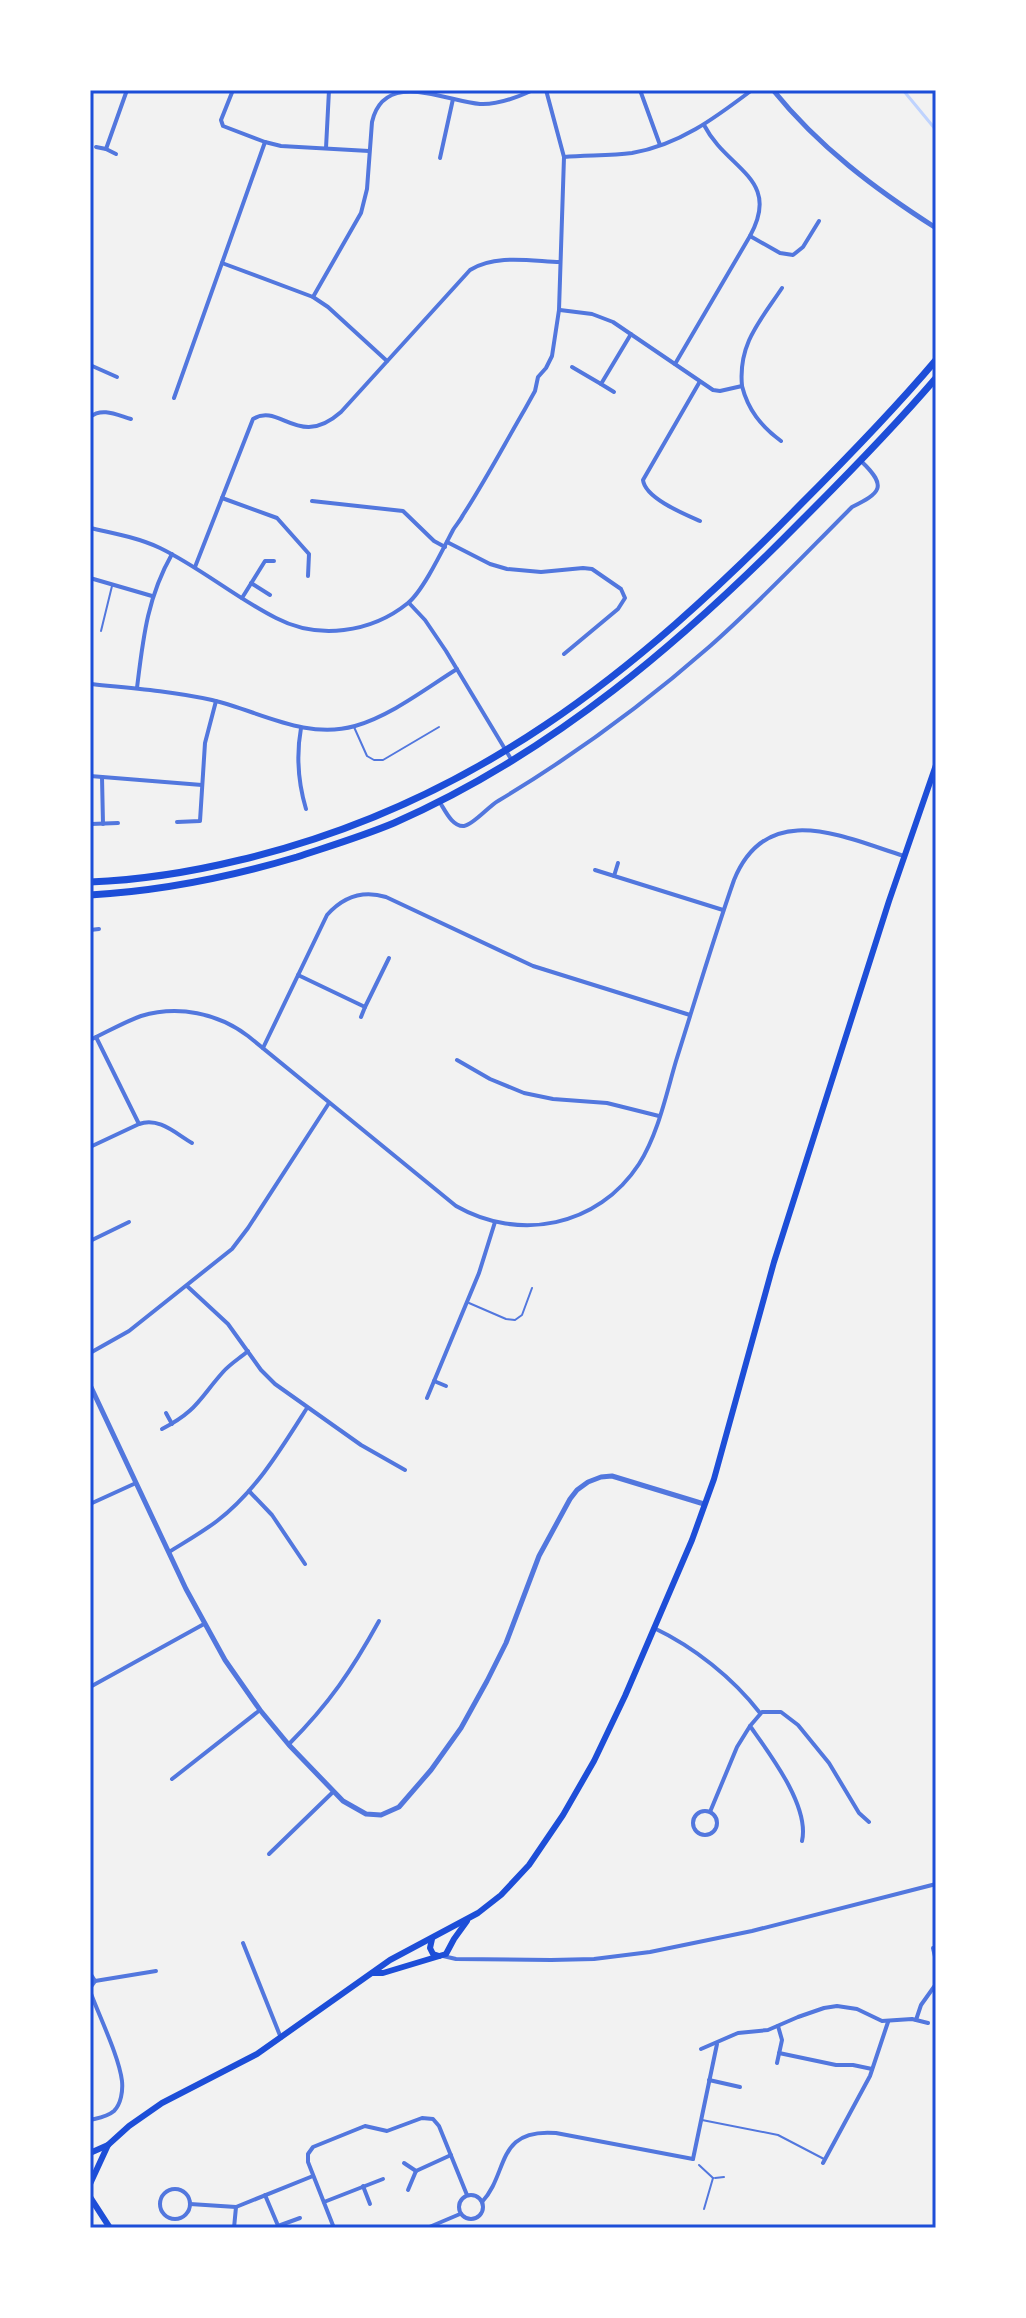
<svg xmlns="http://www.w3.org/2000/svg" width="1026" height="2318" viewBox="0 0 1026 2318" font-family="'PT Sans',sans-serif">
	<style>
		.lines { fill: none; stroke-linecap: round; stroke-linejoin: round }
		.stream { stroke: #bfd3fe; stroke-width: 3 }
		.service { stroke: #5277de; stroke-width: 2 }
		.minor { stroke: #5277de; stroke-width: 4 }
		.tertiary { stroke: #5277de; stroke-width: 5 }
		.secondary { stroke: #1d4ed8; stroke-width: 6 }
		.primary { stroke: #1d4ed8; stroke-width: 7 }
		.neatline { fill: none; stroke: #1d4ed8; stroke-width: 3 }
	</style>
	<rect width="100%" height="100%" fill="#f2f2f2"/>
	<g class="lines">
		<polyline class="stream" points="903,90 936,130"/>
		<g class="service">
			<polyline points="101,631 112,586"/>
			<polyline points="354,727 367,756 374,760 383,760 439,727"/>
			<polyline points="469,1303 506,1319 515,1320 522,1315 532,1288"/>
			<polyline points="702,2120 778,2135 824,2159"/>
			<polyline points="699,2165 713,2178"/>
			<polyline points="715,2178 724,2177"/>
			<polyline points="704,2209 713,2178"/>
		</g>
		<g class="minor">
			<polyline points="233,90 221,120 223,126 265,142 281,146 369,151"/>
			<polyline points="640,90 660,145"/>
			<polyline points="96,147 106,149 116,154"/>
			<polyline points="326,148 329,90"/>
			<polyline points="106,149 127,90"/>
			<path d="M564,157c23,-2 46,-1 68,-4 47,-8 83,-35 120,-63"/>
			<polyline points="440,158 453,99"/>
			<polyline points="750,236 780,253 793,255 803,247 819,221"/>
			<polyline points="222,263 313,297 328,307 387,361"/>
			<path d="M313,297l48,-84 6,-24 5,-67c12,-53 73,-21 108,-18 18,1 36,-6 53,-14"/>
			<path d="M560,310l32,4 21,8 100,68 7,1 22,-5c6,24 19,40 39,55"/>
			<path d="M675,364l75,-128c32,-58 -23,-66 -46,-111"/>
			<polyline points="90,365 117,377"/>
			<polyline points="572,367 601,384"/>
			<path d="M699,383l-56,97c2,18 41,34 57,41"/>
			<path d="M742,386c-4,-42 18,-65 40,-98"/>
			<polyline points="614,392 601,384 631,334"/>
			<polyline points="174,398 265,142"/>
			<path d="M90,417c12,-10 27,-2 41,2"/>
			<polyline points="222,498 277,518 309,554 308,576"/>
			<polyline points="312,501 403,511 434,541 445,547"/>
			<path d="M90,528c23,5 49,10 70,20 41,20 76,50 116,70 42,22 95,15 132,-15 15,-12 35,-54 45,-73 3,-5 7,-9 10,-15 22,-34 41,-70 62,-106l10,-18 3,-14 8,-9 6,-12 7,-46 5,-153 -18,-67"/>
			<polyline points="447,542 490,564 507,569 541,572 583,568 592,569 621,589 625,598 618,609 564,654"/>
			<path d="M195,567l58,-148c27,-17 45,31 88,-7l129,-142c25,-16 61,-9 90,-8"/>
			<polyline points="90,578 152,596"/>
			<polyline points="251,583 270,595"/>
			<polyline points="242,598 265,561 274,561"/>
			<polyline points="409,603 425,620 446,651 511,759"/>
			<path d="M90,684c41,4 82,7 122,16 47,11 93,40 143,26 37,-11 70,-37 102,-57"/>
			<path d="M137,688c6,-49 10,-90 35,-134"/>
			<path d="M301,728c-5,28 -3,54 5,81"/>
			<polyline points="90,776 202,785"/>
			<polyline points="102,777 103,824"/>
			<path d="M439,801c6,9 13,26 25,25 9,-1 25,-20 34,-25 75,-45 145,-96 211,-154 50,-44 96,-93 143,-140 28,-14 36,-20 10,-45"/>
			<polyline points="177,822 200,821 205,743 216,701"/>
			<polyline points="91,824 118,823"/>
			<polyline points="595,870 723,910"/>
			<polyline points="614,876 618,863"/>
			<polyline points="90,930 99,929"/>
			<polyline points="298,975 365,1007 389,958"/>
			<polyline points="361,1017 365,1007"/>
			<path d="M90,1040c17,-8 34,-18 51,-24 37,-11 77,-3 107,20l208,170c63,36 142,21 183,-42 19,-30 27,-69 37,-103 19,-60 37,-121 58,-181 33,-81 109,-43 170,-24"/>
			<path d="M263,1048l64,-133c16,-18 36,-25 59,-18l147,69 157,49"/>
			<polyline points="457,1060 490,1079 524,1093 553,1099 607,1103 659,1116"/>
			<path d="M139,1124c20,-7 36,9 53,19"/>
			<polyline points="90,1147 139,1124 96,1037"/>
			<polyline points="90,1241 129,1222"/>
			<polyline points="187,1286 228,1324 261,1370 275,1384 361,1445 405,1470"/>
			<polyline points="90,1353 129,1331 232,1249 248,1228 329,1103"/>
			<polyline points="434,1381 446,1386"/>
			<polyline points="427,1398 479,1273 495,1222"/>
			<polyline points="166,1413 172,1424"/>
			<path d="M162,1429c35,-18 37,-30 61,-57 7,-8 17,-14 25,-21"/>
			<polyline points="249,1491 272,1515 305,1564"/>
			<polyline points="90,1504 136,1483"/>
			<path d="M169,1552c16,-10 32,-19 48,-31 39,-30 64,-72 90,-113"/>
			<path d="M654,1628c40,19 79,50 106,85"/>
			<polyline points="90,1687 204,1624"/>
			<path d="M289,1744c40,-40 63,-74 90,-123"/>
			<polyline points="172,1779 260,1710"/>
			<circle cx="705" cy="1823" r="12"/>
			<polyline points="710,1812 737,1747 750,1726"/>
			<path d="M802,1841c8,-35 -33,-88 -52,-115l12,-14h19l17,13 31,38 30,50 10,9"/>
			<polyline points="269,1854 333,1792"/>
			<polyline points="243,1943 281,2038"/>
			<polyline points="933,1948 936,1961"/>
			<polyline points="443,1956 456,1959 551,1960 594,1959 650,1952 752,1931 936,1884"/>
			<polyline points="90,1973 95,1981 90,1988"/>
			<polyline points="95,1981 156,1971"/>
			<path d="M90,1991c9,25 29,65 32,90 1,10 -1,23 -8,30 -7,6 -16,7 -24,9"/>
			<polyline points="916,2020 921,2005 936,1984"/>
			<polyline points="701,2049 738,2033 768,2030 798,2017 824,2008 837,2006 857,2009 882,2021 912,2019 928,2023"/>
			<polyline points="779,2053 836,2065 853,2065 872,2069"/>
			<polyline points="777,2063 782,2040 778,2026"/>
			<polyline points="709,2080 740,2087"/>
			<polyline points="693,2159 717,2044"/>
			<polyline points="404,2163 416,2171"/>
			<polyline points="823,2163 870,2076 888,2022"/>
			<polyline points="416,2171 451,2155"/>
			<polyline points="363,2186 370,2204"/>
			<circle cx="175" cy="2204" r="15"/>
			<polyline points="408,2190 416,2171"/>
			<circle cx="471" cy="2207" r="12"/>
			<polyline points="265,2195 279,2228"/>
			<polyline points="324,2202 383,2179"/>
			<path d="M482,2202c27,-29 13,-74 74,-69l137,26"/>
			<polyline points="190,2204 236,2207 313,2176"/>
			<polyline points="278,2226 300,2218"/>
			<polyline points="234,2228 236,2207"/>
			<polyline points="334,2228 308,2162 308,2154 313,2147 365,2126 387,2131 422,2118 433,2119 439,2126 467,2195"/>
			<polyline points="427,2228 460,2214"/>
		</g>
		<g class="tertiary">
			<path d="M773,90c46,57 102,99 163,138"/>
			<polyline points="90,1385 186,1589 225,1660 260,1710 289,1745 343,1801 366,1814 381,1815 399,1807 431,1770 461,1728 487,1681 506,1643 539,1556 570,1499 577,1490 588,1482 601,1477 612,1476 704,1504"/>
		</g>
		<g class="secondary">
			<polyline points="432,1939 430,1948 433,1954 439,1956"/>
			<polyline points="373,1973 383,1973 446,1954 454,1939 467,1921"/>
			<polyline points="90,2153 108,2145 129,2126 162,2103 257,2054 390,1960 478,1913 501,1895 529,1865 563,1815 594,1761 625,1696 692,1540 714,1479 774,1262 889,901 936,765"/>
			<polyline points="90,2184 108,2145"/>
			<polyline points="90,2197 110,2228"/>
		</g>
		<g class="primary">
			<path d="M90,882c50,-2 101,-10 150,-22 232,-55 396,-187 559,-354 47,-47 94,-95 137,-146"/>
			<path d="M90,895c70,-4 140,-18 207,-38 33,-11 66,-21 97,-34 159,-70 289,-182 409,-304 46,-46 91,-92 133,-141"/>
		</g>
	</g>
	<rect width="1026" height="2318" fill="none" stroke="#ffffff" stroke-width="184"/>
	<rect x="92" y="92" width="842" height="2134" class="neatline"/>
</svg>
